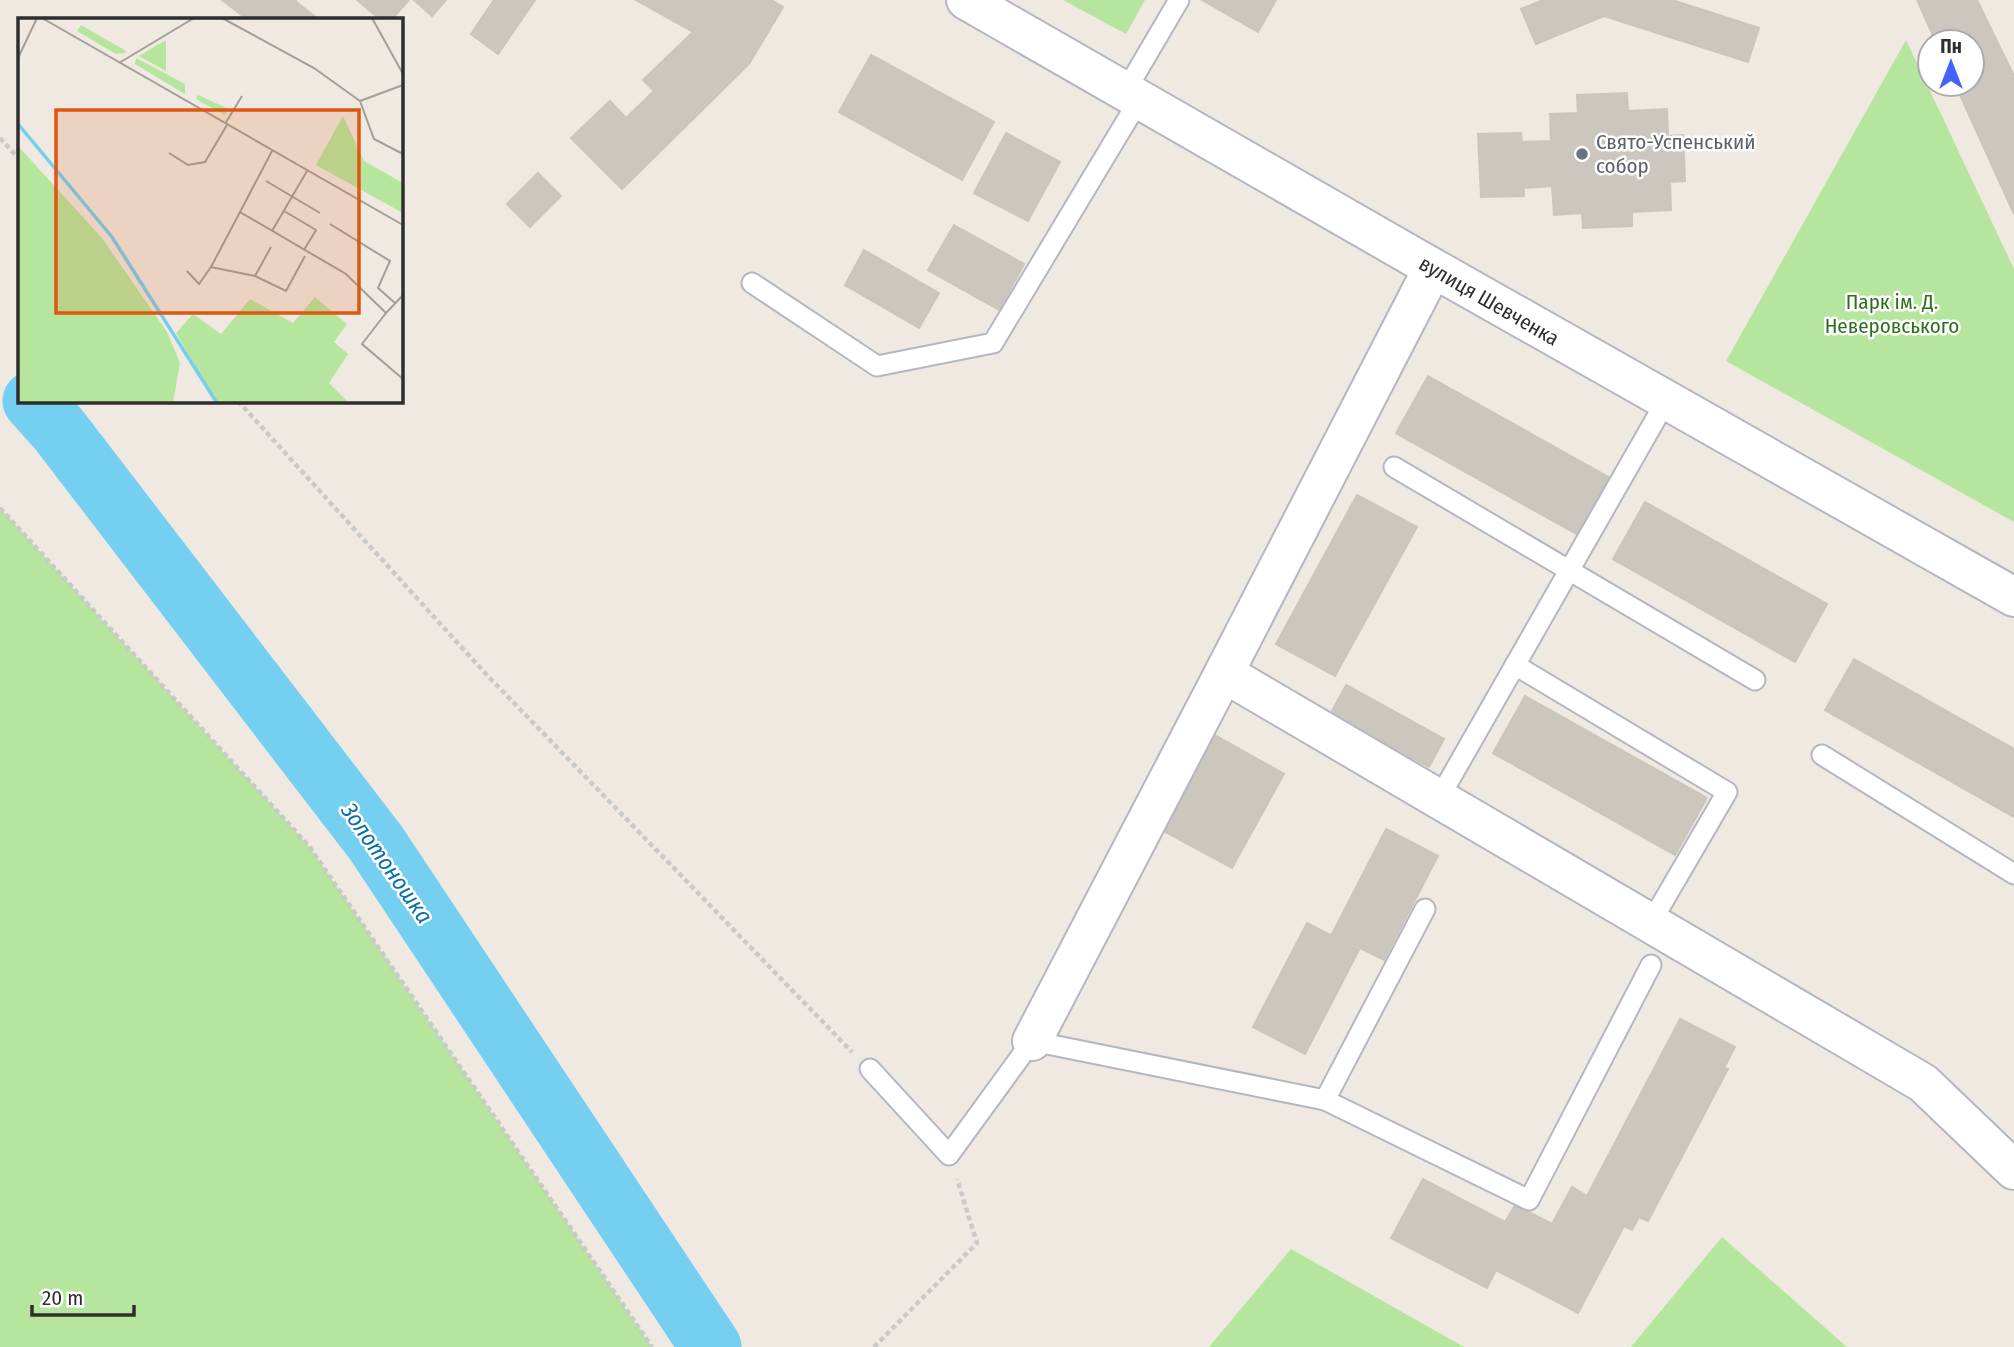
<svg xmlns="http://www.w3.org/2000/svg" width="2014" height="1347" viewBox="0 0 2014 1347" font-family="'Fira Sans Condensed',sans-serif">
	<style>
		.green { fill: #b6e59e }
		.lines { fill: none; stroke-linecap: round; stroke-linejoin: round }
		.river { stroke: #75cff0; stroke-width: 61 }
		.building { fill: #cbc7bf; stroke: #cbc5ba; stroke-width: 2 }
		.lane-casing { stroke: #b4b7c1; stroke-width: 23 }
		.street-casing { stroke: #b4b7c1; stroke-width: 42 }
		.secondary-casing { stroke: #b4b7c1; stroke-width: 42 }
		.path { stroke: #c9c9c9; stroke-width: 4.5; stroke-dasharray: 5 3.5; stroke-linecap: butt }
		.lane { stroke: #fff; stroke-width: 19 }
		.street { stroke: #fff; stroke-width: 38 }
		.secondary { stroke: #fff; stroke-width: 38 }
		.worship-dot { fill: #6b7280; stroke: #fff; stroke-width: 2.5 }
		.labels { text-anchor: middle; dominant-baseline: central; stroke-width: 5; stroke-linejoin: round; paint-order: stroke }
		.worship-label { font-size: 21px; fill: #5b616d; stroke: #fff; text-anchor: start }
		.street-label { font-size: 21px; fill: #2e2e2e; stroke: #fff }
		.park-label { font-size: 21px; fill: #2c6e1b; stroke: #fff }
		.water-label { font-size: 23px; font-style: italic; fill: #0d6fa3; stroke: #fff }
		.inset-river { fill: none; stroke: #75cff0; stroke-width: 3.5 }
		.inset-road { fill: none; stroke: #a29e99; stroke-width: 2 }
		.view { fill: #df570e; fill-opacity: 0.15; stroke: #df570e; stroke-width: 3.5 }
		.inset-edge { fill: none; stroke: #2e2e2e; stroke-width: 3.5 }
	</style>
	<rect width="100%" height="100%" fill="#efe9e1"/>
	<g class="green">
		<polygon points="1063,0 1145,0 1126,34"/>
		<polygon points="1906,40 2014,269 2014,522 1726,361"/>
		<polygon points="0,508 309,846 652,1347 0,1347"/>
		<polygon points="1722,1237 1847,1347 1631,1347"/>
		<polygon points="1291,1249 1464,1347 1209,1347"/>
	</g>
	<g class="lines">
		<polyline class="river" points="33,401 59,430 376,843 711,1347"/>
	</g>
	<g class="building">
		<polygon points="222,0 296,0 295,1 318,19 247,19"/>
		<polygon points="357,0 409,0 392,19 380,19"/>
		<polygon points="414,0 446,0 432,16"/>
		<polygon points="494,0 535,0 498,54 471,34"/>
		<polygon points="636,0 771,0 783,7 749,64 622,189 571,138 610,101 626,118 654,91 643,80 693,32"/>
		<polygon points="1202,0 1276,0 1258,32"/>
		<polygon points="1543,0 1672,0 1759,28 1748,62 1604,16 1536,44 1521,9"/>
		<polygon points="1917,0 1977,0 2014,76 2014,214 1955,84 1972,84 1972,42 1936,42"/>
		<polygon points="871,55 994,122 962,180 839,112"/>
		<polygon points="1627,93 1628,111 1667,109 1668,136 1683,135 1685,181 1670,182 1671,210 1632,212 1632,226 1583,228 1582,213 1554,215 1552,186 1524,188 1524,196 1481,197 1478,134 1521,133 1522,142 1551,141 1550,114 1578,113 1577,95"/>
		<polygon points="1006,133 1060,162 1028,221 974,193"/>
		<polygon points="538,173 561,196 530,227 507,204"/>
		<polygon points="954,225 1024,264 999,310 928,270"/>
		<polygon points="864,250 939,293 919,328 845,285"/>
		<polygon points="1428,376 1610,478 1578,535 1396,433"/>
		<polygon points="1357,495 1417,527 1335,676 1276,644"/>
		<polygon points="1645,502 1827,604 1795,662 1613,559"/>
		<polygon points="1854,659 2014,749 2014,817 1825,710"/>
		<polygon points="1346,685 1444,739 1429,767 1331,713"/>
		<polygon points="1525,696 1707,798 1675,855 1493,753"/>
		<polygon points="1213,734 1284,774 1232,868 1160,829"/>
		<polygon points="1386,829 1438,856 1384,960 1332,934"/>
		<polygon points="1307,923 1359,950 1305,1054 1253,1027"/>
		<polygon points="1680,1019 1735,1047 1724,1068 1728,1069 1648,1221 1639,1217 1632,1230 1624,1226 1578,1313 1496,1270 1487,1288 1391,1238 1423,1179 1505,1222 1515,1205 1552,1224 1572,1187 1587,1196"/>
	</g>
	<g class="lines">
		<defs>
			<g id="lane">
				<polyline points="1125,92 1179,0"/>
				<polyline points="752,283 877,366 993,343 1139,100"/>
				<polyline points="1394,467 1755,680"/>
				<polyline points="1515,665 1727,792 1650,924"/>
				<polyline points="1822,755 2014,874"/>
				<polyline points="1438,800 1666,401"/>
				<polyline points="870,1069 949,1155 1032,1041 1325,1100 1529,1200 1651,965"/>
				<polyline points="1325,1100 1425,909"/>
			</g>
			<g id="street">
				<polyline points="1432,270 1224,673 1923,1083 2014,1170"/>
				<polyline points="1032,1041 1224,673"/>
			</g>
			<path id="secondary" d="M966,0c348,201 698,400 1048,597"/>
		</defs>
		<use href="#lane" class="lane-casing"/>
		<use href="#street" class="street-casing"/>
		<use href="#secondary" class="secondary-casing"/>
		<g class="path">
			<polyline points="0,138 19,159"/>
			<polyline points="238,401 484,672 852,1052"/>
			<polyline points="0,508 309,846 652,1347"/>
			<polyline points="874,1347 977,1243 957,1179"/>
		</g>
		<use href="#lane" class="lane"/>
		<use href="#street" class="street"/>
		<use href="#secondary" class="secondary"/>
	</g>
	<circle class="worship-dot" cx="1582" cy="154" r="7"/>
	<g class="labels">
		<g class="worship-label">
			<text x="1596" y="142">Свято-Успенський<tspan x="1596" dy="24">собор</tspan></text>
		</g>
		<g class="street-label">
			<text transform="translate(1489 301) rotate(30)">вулиця Шевченка</text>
		</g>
		<g class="park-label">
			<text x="1892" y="302">Парк ім. Д.<tspan x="1892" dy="24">Неверовського</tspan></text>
		</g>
		<g class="water-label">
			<text transform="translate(387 863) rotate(55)">Золотоношка</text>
		</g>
	</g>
	<g transform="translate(18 18)">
		<rect width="385" height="385" fill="#efe9e1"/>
		<path d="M63,7l45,26 -1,2 -9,1 -39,-23zM148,22v31l-27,-15zM118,40l49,26v10l-50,-30zM180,77l31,14 -4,6 -29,-16zM325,98l21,45 39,22v30l-87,-48zM0,128l84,92 65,94 13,31 -7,40h-155zM297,279l32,27 -13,18 14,12 -19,29 20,20h-132l-41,-70 17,-19 28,20 29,-35 43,24z" fill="#b6e59e"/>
		<path class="inset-river" d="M0,106l94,113 105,166"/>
		<path class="inset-road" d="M24,0l361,207M204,0l92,50 46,33M354,0l31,56M0,40l19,-40M101,45l75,-45M342,83l14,38 29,15M342,83l43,-16M207,106l17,-28M254,133l-32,61 106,62 40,39 17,-18M151,135l19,12 17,-3 22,-37M248,163l54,32M266,193l32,19 -12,20M312,206l60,37 -12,27 17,15M254,213l35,-60M193,249l29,-55M169,253l12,13 12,-17 44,9 31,15 19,-35M237,258l16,-29M368,295l-24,31 41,35"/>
		<path class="view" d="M38,92h303v203h-303z"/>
		<rect width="385" height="385" class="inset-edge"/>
	</g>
	<g transform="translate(1951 63)"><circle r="33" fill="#ffffff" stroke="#ababab" stroke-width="2"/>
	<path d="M0-5L12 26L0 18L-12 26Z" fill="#4264fb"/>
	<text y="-10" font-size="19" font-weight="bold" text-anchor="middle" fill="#2e2e2e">Пн</text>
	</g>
	<path d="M32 1305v10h102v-10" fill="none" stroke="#2e2e2e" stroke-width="3.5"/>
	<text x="42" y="1305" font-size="21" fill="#2e2e2e" stroke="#ffffff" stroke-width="5" paint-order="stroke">20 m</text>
</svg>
